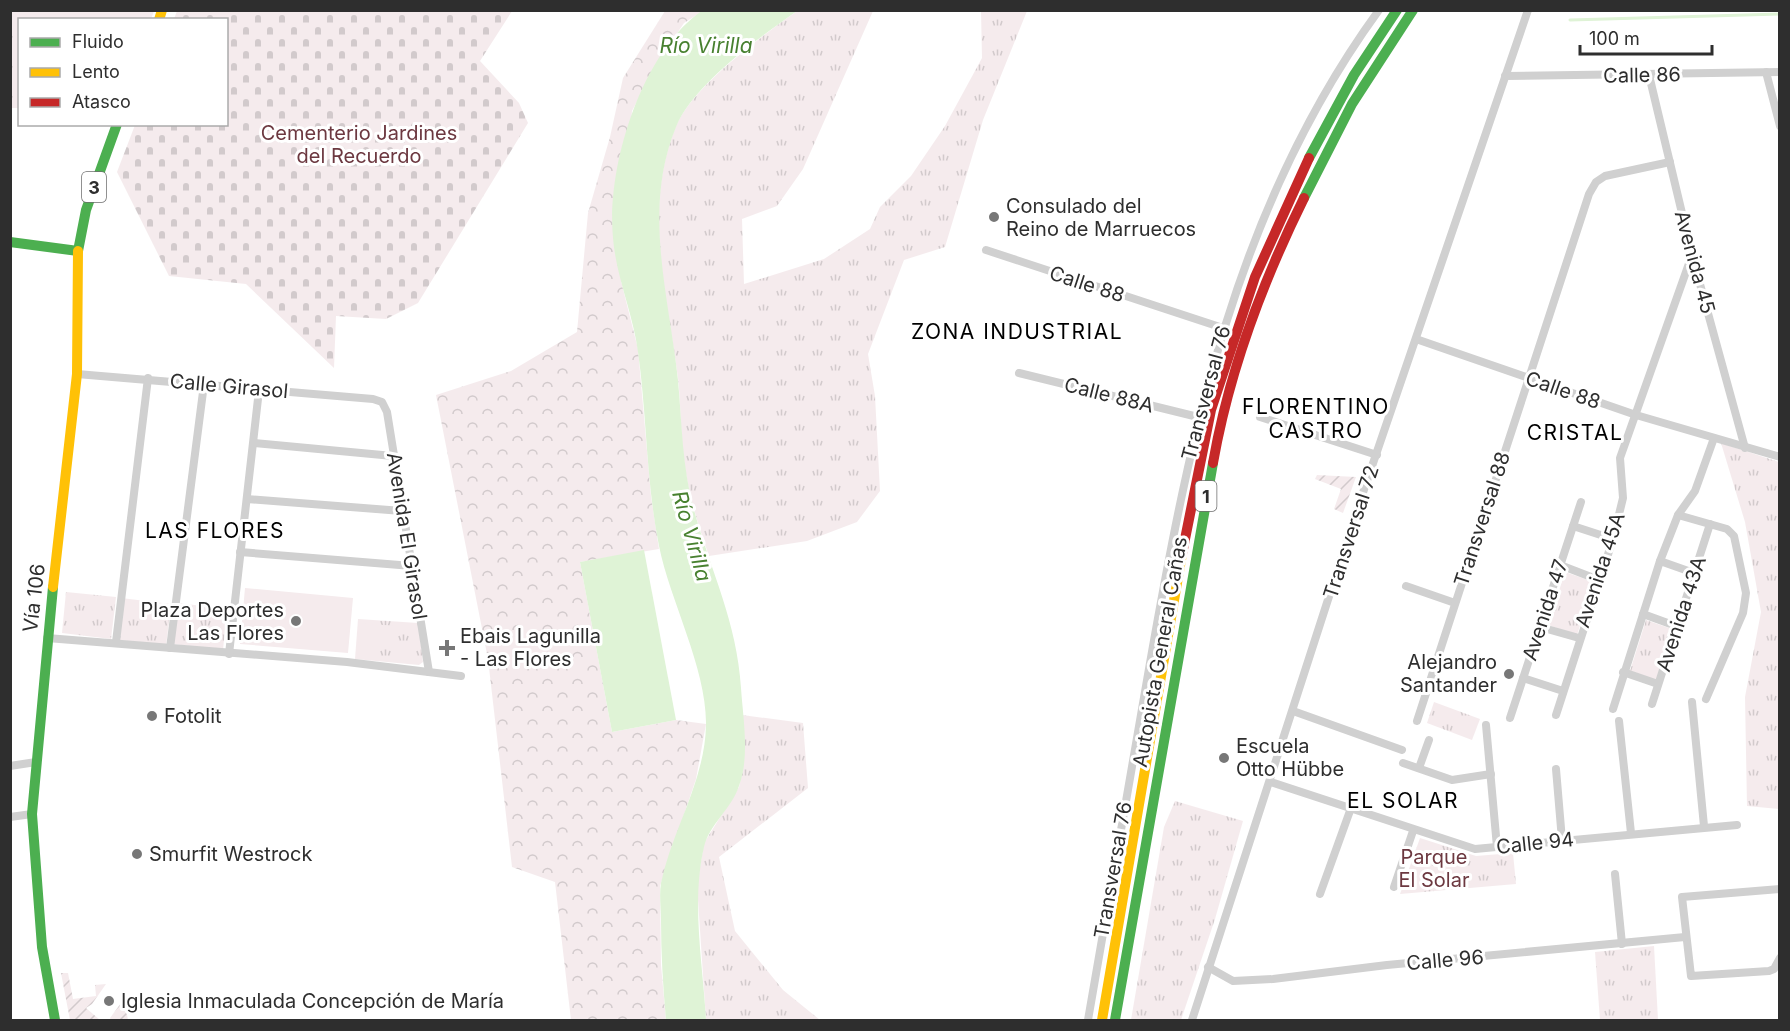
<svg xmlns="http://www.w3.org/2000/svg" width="1790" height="1031" viewBox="0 0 1790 1031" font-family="Inter,sans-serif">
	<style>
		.grass { fill: url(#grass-tufts) }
		.forest { fill: url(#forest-crowns) }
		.cemetery { fill: url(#cemetery-stones) }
		.garden { fill: url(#garden-furrows) }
		.pitch { fill: #f5ebed }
		.water { fill: #dff3d6 }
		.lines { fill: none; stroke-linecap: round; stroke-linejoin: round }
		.stream { stroke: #dff3d6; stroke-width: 3 }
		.street { stroke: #d0d0d0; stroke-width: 8 }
		.fast { stroke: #4caf50; stroke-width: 10 }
		.slow { stroke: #ffc107; stroke-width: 10 }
		.jam { stroke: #c62828; stroke-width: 10 }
		.poi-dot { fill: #777; stroke: #fff; stroke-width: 2 }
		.labels { text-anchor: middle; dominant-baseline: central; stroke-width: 6; stroke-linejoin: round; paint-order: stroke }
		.shield { fill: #fff; stroke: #6d6d6d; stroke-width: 1.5 }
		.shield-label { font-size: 18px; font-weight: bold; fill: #2e2e2e }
		.street-label { font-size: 20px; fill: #2e2e2e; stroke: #fff }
		.park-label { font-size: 20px; fill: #6c3840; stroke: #fff }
		.poi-label { font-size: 20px; fill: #2e2e2e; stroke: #fff; text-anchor: start }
		.water-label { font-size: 21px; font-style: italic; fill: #488130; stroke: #fff }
		.neighbourhood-label { font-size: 21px; letter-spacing: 1.5px; fill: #000; stroke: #fff }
	</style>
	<defs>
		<pattern id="grass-tufts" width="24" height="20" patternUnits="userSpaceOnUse" patternTransform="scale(1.5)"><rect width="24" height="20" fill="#f5ebed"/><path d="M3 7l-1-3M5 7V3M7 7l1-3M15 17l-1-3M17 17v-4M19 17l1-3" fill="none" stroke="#d2cacc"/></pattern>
		<pattern id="forest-crowns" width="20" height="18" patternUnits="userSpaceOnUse" patternTransform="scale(1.5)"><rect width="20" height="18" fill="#f5ebed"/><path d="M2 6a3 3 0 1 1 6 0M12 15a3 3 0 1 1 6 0" fill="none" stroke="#d2cacc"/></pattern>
		<pattern id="cemetery-stones" width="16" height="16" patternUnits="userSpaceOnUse" patternTransform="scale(1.5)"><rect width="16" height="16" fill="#f5ebed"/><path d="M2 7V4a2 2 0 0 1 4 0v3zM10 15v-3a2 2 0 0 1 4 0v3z" fill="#d2cacc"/></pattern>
		<pattern id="garden-furrows" width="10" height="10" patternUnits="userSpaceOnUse" patternTransform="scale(1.5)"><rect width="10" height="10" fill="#f5ebed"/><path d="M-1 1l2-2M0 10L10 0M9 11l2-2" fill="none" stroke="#d2cacc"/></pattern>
	</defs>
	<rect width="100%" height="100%" fill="#fff"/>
	<g class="grass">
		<polygon points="11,10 154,10 154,11 151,19 20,20 19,108 11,108"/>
		<path d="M797,11h76l-70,158 -26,37 -35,13 2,65 80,-25 46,-30 10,-22 31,-31 34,-50 37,-68 -1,-47h46l-44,109 -38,127 -41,13 -36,94 7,42 5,95 -23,31 -50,19 -98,15c-11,-31 -21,-63 -25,-96 -4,-28 -3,-55 -6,-82 -11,-83 -36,-170 -2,-252 17,-40 86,-90 121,-115z"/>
		<polygon points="1721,443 1779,462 1779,809 1747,806 1745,697 1761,612 1745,522"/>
		<polygon points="1565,572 1594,582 1577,635 1548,625"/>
		<polygon points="66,592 116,597 111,639 62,633"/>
		<polygon points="121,598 171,604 166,646 117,640"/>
		<polygon points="178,603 227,609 223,650 173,644"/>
		<polygon points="358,619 418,623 423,662 419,665 355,659"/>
		<polygon points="1646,620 1672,629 1656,681 1630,671"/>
		<polygon points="1434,702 1480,719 1472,740 1427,723"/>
		<polygon points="742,715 803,723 808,788 719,857 735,931 783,990 820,1020 706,1020 697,885 704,843 739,787 743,769"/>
		<polygon points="1175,801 1243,821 1215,919 1181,1020 1131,1020 1164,827"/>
		<polygon points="1420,838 1476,856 1513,853 1516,884 1400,894"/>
		<polygon points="1654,946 1658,1020 1600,1020 1595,952"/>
	</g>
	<polygon class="forest" points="665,11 703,11 684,23 657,63 632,111 621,281 638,349 651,496 659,549 580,562 612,732 676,720 706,724 696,779 660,886 661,965 666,1020 571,1020 555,882 512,867 488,659 436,395 511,371 577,332 588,213 610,137 623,78"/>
	<polygon class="cemetery" points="177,11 512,11 480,61 519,103 528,123 418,303 386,319 336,316 334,368 246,284 169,276 117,172 135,125 226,124 226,20 174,19"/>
	<g class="garden">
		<polygon points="1317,475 1356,477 1343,513 1334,509 1341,489 1315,479"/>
		<polygon points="61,973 68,973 73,999 96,996 95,985 106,984 92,1004 86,1008 100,1020 70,1020"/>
		<polygon points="124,999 128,1020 111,1020 110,1018"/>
	</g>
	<g class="pitch">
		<polygon points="245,588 353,598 348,653 240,644"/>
		<polygon points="359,623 396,626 394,648 358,645"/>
	</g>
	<g class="water">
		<path d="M703,10l94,1c-37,26 -104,74 -121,116 -34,83 -7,168 2,253 4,44 4,87 16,130 17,62 43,112 47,178 2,30 9,69 -2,98 -7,22 -30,39 -35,61 -13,56 -1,117 2,173h-40c-3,-33 -5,-66 -5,-100 0,-12 -2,-25 0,-37 11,-53 44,-102 45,-158 1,-56 -36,-124 -47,-179 -13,-64 -12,-130 -21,-194 -5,-39 -22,-75 -25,-114 -7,-72 29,-187 90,-228z"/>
		<polygon points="644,550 676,720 612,732 580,562"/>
	</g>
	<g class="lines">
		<polyline class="stream" points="1570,20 1780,14"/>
		<g class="street">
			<polyline points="1766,72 1780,126"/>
			<polyline points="1649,75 1692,255 1745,448"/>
			<polyline points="1505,76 1780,72"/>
			<polyline points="986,250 1223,328"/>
			<polyline points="1416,339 1636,415 1780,457"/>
			<polyline points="1019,373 1198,417"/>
			<polyline points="77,374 373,399 382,402 387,412 429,672"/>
			<polyline points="1260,417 1377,455"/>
			<polyline points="254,443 393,456"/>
			<polyline points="247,499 402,511"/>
			<polyline points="1678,515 1727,529 1734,536 1746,593 1743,613 1706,699"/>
			<polyline points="1573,526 1613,539"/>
			<polyline points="240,552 412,566"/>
			<polyline points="1660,561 1694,573"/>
			<polyline points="1560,565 1599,580"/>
			<polyline points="1406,586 1455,603"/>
			<polyline points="1643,614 1676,626"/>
			<polyline points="1540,627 1579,638"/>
			<polyline points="47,638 347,662 461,676"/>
			<polyline points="116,642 148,378"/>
			<polyline points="170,648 204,384"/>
			<polyline points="229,654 259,390"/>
			<polyline points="1623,672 1658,684"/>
			<polyline points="1523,678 1563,691"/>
			<polyline points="1692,702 1704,826"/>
			<polyline points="1652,704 1710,524"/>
			<polyline points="1613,709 1660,561 1678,515 1695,491 1714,438"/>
			<polyline points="1293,711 1402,750"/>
			<polyline points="1556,715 1613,539 1623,498 1620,458 1692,255"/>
			<polyline points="1510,718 1581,502"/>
			<polyline points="1417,721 1589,194 1596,182 1605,176 1670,162"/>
			<polyline points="1619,721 1631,833"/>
			<polyline points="1486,725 1497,847"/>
			<polyline points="1403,763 1452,780 1491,774"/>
			<polyline points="10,766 36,762"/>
			<polyline points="1419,768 1429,740"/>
			<polyline points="1556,769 1562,840"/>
			<polyline points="1271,782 1475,849 1737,825"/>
			<polyline points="10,817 32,814"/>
			<polyline points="1615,874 1622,944"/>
			<polyline points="1394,887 1413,831"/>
			<polyline points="1780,889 1682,897 1691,976 1769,971 1774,969 1780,958"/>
			<polyline points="1320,894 1351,808"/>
			<polyline points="1208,967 1233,981 1273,979 1387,965 1685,937"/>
			<path d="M1088,1020c20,-119 41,-238 62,-357 41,-233 86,-457 229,-653"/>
			<polyline points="1192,1020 1356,513 1528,10"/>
		</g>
		<g class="fast">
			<polyline points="1309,158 1354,75 1397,10"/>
			<polyline points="1304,198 1352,104 1413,10"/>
			<polyline points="10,242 78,251 86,210 117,124"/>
			<polyline points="53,587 32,814 42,947 55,1020"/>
			<polyline points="1115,1020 1213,463"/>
		</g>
		<g class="slow">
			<polyline points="159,20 162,10"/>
			<polyline points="53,587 77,374 78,251"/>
			<polyline points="1102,1020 1182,554"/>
		</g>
		<g class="jam">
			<path d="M1213,463c16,-91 50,-182 91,-265"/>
			<polyline points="1182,554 1211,410 1255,277 1309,158"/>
		</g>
	</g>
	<g class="poi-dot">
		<circle cx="994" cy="217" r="6"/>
		<circle cx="296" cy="621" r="6"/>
		<path d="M444 639h6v6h6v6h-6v6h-6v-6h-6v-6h6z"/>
		<circle cx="1509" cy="674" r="6"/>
		<circle cx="152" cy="716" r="6"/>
		<circle cx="1224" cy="758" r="6"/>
		<circle cx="137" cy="854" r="6"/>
		<circle cx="109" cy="1001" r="6"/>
	</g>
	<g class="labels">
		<g class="shield">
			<rect x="82" y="172" width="24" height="30" rx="4.5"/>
			<rect x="1195.5" y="481" width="21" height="30" rx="4.5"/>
		</g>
		<g class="shield-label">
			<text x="94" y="187">3</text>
			<text x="1206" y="496">1</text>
		</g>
		<g class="street-label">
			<text transform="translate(1642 75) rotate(-1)">Calle 86</text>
			<text transform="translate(1695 262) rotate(75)">Avenida 45</text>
			<text transform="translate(1087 284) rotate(18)">Calle 88</text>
			<text transform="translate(229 386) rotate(5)">Calle Girasol</text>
			<text transform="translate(1563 390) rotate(19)">Calle 88</text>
			<text transform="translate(1206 393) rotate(-75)">Transversal 76</text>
			<text transform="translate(1109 395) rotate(14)">Calle 88A</text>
			<text transform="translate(1482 519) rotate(-72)">Transversal 88</text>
			<text transform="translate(1351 532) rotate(-72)">Transversal 72</text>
			<text transform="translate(407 536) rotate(81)">Avenida El Girasol</text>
			<text transform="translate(1600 570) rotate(-72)">Avenida 45A</text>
			<text transform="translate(34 598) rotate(-83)">Vía 106</text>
			<text transform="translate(1545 610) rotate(-72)">Avenida 47</text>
			<text transform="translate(1681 614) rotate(-72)">Avenida 43A</text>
			<text transform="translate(1160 652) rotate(-80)">Autopista General Cañas</text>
			<text transform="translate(1535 843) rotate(-6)">Calle 94</text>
			<text transform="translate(1113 870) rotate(-80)">Transversal 76</text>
			<text transform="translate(1445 960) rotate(-5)">Calle 96</text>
		</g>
		<g class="park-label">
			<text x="359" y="133">Cementerio Jardines<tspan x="359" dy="23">del Recuerdo</tspan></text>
			<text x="1434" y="857">Parque<tspan x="1434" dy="23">El Solar</tspan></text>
		</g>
		<g class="poi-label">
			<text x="1006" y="206">Consulado del<tspan x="1006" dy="23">Reino de Marruecos</tspan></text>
			<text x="284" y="610" text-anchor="end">Plaza Deportes<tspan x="284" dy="23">Las Flores</tspan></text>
			<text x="460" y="636">Ebais Lagunilla<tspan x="460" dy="23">- Las Flores</tspan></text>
			<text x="1497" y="662" text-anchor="end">Alejandro<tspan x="1497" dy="23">Santander</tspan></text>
			<text x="164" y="716">Fotolit</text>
			<text x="1236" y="746">Escuela<tspan x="1236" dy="23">Otto Hübbe</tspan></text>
			<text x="149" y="854">Smurfit Westrock</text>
			<text x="121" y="1001">Iglesia Inmaculada Concepción de María</text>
		</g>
		<g class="water-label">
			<text x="706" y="45">Río Virilla</text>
			<text transform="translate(692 536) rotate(74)">Río Virilla</text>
		</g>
		<g class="neighbourhood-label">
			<text x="1017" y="331">ZONA INDUSTRIAL</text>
			<text x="1316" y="406">FLORENTINO<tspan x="1316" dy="24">CASTRO</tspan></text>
			<text x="1575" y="432">CRISTAL</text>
			<text x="215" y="530">LAS FLORES</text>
			<text x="1403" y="800">EL SOLAR</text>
		</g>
	</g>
	<rect width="1790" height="1031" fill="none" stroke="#2e2e2e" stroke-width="24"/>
	<rect x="18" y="18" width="210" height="108" fill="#ffffff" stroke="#ababab" stroke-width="1.5"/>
	<rect x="30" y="38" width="30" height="9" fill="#4caf50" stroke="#ababab" stroke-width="1.5"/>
	<text x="72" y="48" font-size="18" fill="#2e2e2e">Fluido</text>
	<rect x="30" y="68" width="30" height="9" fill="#ffc107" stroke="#ababab" stroke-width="1.5"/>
	<text x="72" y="78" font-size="18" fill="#2e2e2e">Lento</text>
	<rect x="30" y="98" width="30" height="9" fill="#c62828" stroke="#ababab" stroke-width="1.5"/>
	<text x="72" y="108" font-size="18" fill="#2e2e2e">Atasco</text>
	<path d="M1580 45v9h132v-9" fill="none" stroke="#2e2e2e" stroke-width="3"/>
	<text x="1589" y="45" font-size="18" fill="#2e2e2e" stroke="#ffffff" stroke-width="4.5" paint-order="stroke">100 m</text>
</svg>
